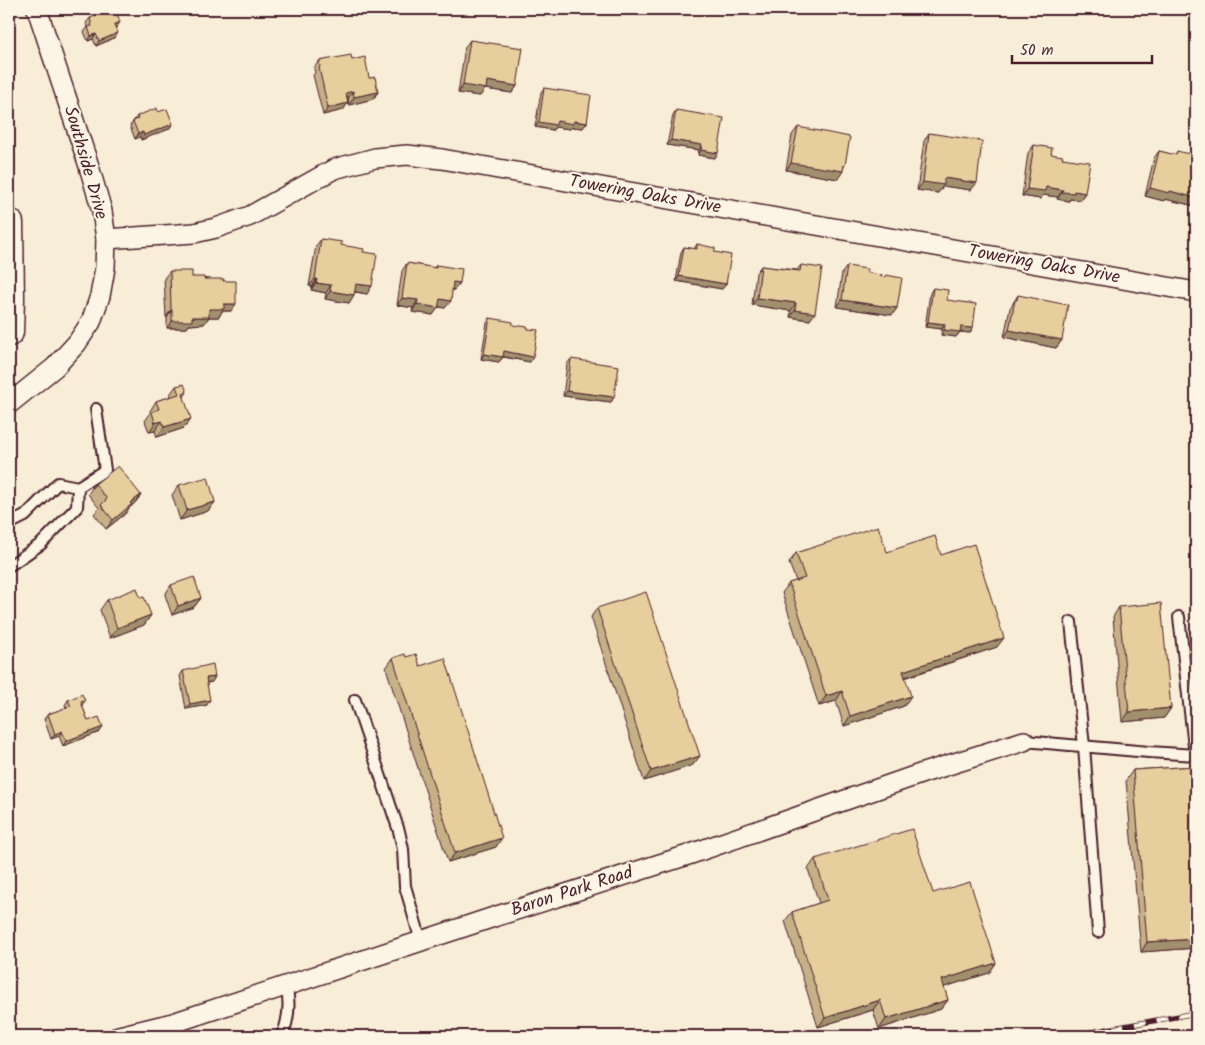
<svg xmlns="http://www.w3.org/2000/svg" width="1205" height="1045" viewBox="0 0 1205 1045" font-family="Kalam,sans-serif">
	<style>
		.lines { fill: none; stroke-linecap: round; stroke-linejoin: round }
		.lane-casing { stroke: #4a1f2b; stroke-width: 14 }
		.street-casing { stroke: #4a1f2b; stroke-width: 22 }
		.primary-casing { stroke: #4a1f2b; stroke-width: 31 }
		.lane { stroke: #fcf5e5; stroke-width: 10 }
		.street { stroke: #fcf5e5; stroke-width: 19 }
		.primary { stroke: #fcf5e5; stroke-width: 28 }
		.rail-casing { stroke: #4a1f2b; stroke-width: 5.5 }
		.rail { stroke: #fcf5e5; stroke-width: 4; stroke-dasharray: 11; stroke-linecap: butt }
		.wall { fill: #c6b187; stroke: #4a1f2b }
		.shaded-wall { fill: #a1906e; stroke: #4a1f2b }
		.building { fill: #e6ce9d; stroke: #4a1f2b }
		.labels { text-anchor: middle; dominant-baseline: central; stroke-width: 4; stroke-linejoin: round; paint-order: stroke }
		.street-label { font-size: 18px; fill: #4a1f2b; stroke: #fcf5e5 }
	</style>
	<rect width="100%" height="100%" fill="#f8edd7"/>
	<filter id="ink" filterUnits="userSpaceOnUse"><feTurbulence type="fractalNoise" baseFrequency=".02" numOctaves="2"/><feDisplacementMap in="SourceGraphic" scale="10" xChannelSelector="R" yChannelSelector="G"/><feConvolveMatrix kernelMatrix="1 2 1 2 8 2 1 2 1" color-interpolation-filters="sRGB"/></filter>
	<g filter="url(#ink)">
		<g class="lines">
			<defs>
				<g id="lane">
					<polyline points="78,487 105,470 96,409"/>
					<polyline points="9,524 25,516 58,483 78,487 77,507 41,544 9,566"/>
					<polyline points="1179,617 1195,755"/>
					<polyline points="1071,622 1084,746 1098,932"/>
					<polyline points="355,700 399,831 403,849 405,886 421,941"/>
					<polyline points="1024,741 1149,752 1196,755"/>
					<path d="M282,1036c7,-17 9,-32 4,-50"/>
				</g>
				<g id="street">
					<polyline points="106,239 194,233 216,228 250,216 334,169 375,158 407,155 442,159 1196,292"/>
					<polyline points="9,404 55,367 77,343 91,322 100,296 105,268 106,239 102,211 88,163 37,9"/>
					<polyline points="119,1036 173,1023 497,916 688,855 923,773 1024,741"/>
				</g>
				<polyline id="primary" points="9,223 10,299 9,332"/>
			</defs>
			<use href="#lane" class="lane-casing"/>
			<use href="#street" class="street-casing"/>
			<use href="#primary" class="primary-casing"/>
			<use href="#lane" class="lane"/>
			<use href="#street" class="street"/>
			<use href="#primary" class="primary"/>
			<defs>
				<polyline id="rail" points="1070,1036 1196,1013"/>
			</defs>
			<use href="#rail" class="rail-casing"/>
			<use href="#rail" class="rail"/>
		</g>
		<g class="wall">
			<polygon points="90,18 117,27 115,28 114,38 96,46 93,39 88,41 84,32 88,27 86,23"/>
			<polygon points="470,40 517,86 512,93 485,89 480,96 458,93 465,47"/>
			<polygon points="352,60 369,78 378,92 373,99 349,105 348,99 348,103 343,110 323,115 313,75 315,73 314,68 319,61"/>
			<polygon points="544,88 583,128 572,127 570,129 555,127 553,130 535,127 541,92"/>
			<polygon points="676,110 715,158 698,155 699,150 667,145 673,115"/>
			<polygon points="158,112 169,129 141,140 140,137 135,139 130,126 137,116"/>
			<polygon points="798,127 844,167 838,179 786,170 792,135"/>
			<polygon points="929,133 971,190 943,186 938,193 917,190 924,141"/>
			<polygon points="1034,145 1051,154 1062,158 1085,193 1080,200 1070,199 1069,201 1057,199 1058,197 1043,195 1040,199 1022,196 1028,153"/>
			<polygon points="1159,151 1175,155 1177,151 1191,162 1195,206 1165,199 1164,201 1145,196 1154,158"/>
			<polygon points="321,239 363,252 367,294 355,292 349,303 325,299 326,293 311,290 312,287 309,286 316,246"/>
			<polygon points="697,244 715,252 726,284 722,289 676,281 681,252 684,247 694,249"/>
			<polygon points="407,263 434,268 436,265 460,283 454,290 452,290 445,308 438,307 433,315 412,312 413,308 397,305 402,271"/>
			<polygon points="801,265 810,320 790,317 791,311 752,305 756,273 761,266 797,270"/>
			<polygon points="847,266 867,273 881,276 885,277 886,275 897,308 892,315 837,307 842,273"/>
			<polygon points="170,271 192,277 223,281 231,311 222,311 219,317 209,317 204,324 189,325 187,328 167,328 167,318 166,317 164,278"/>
			<polygon points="933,288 947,300 970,333 960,332 956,337 941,335 942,329 925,327 930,293"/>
			<polygon points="1018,295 1062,340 1056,348 1004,337 1010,308"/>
			<polygon points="490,318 513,325 530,362 503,357 499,362 481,359 487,323"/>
			<polygon points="571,359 614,397 611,402 563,396 567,364"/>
			<polygon points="176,386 187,392 184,397 184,428 157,437 155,431 149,432 145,421 150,414 150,411 156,401 170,397 169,396"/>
			<polygon points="95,484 141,495 134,504 129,508 125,514 106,529 94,514 99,508 88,494"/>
			<polygon points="179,485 215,502 208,511 180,520 172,495"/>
			<polygon points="887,552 941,555 997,647 905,678 904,706 844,726 836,701 819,706 782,593 789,583 796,581 789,563 796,553"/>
			<polygon points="171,585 201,598 194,607 172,615 165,595"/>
			<polygon points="140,598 151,615 144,625 110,638 100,610 107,600"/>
			<polygon points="1119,607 1171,708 1164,718 1122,722 1113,617"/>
			<polygon points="597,608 693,765 644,781 591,617"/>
			<polygon points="406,657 496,847 448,862 386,668 393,658"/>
			<polygon points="183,671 212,682 207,683 207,705 186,709 180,676"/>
			<polygon points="68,700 85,701 82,705 88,721 100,732 63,746 59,736 51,739 44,719 48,714 66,708 65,705"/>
			<polygon points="1196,766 1196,948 1141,952 1126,780 1133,770"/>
			<polygon points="815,859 933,893 996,963 989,973 944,987 948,1000 941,1009 879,1029 873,1010 818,1027 785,921 792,912 819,903 808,869"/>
		</g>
		<g class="shaded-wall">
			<polygon points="120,22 117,27 111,30 114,25"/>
			<polygon points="118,33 114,38 96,46 99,41"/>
			<polygon points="96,34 93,39 88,41 91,36"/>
			<polygon points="487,81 517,86 512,93 485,89 480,96 458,93 463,85"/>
			<polygon points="353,91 348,99 346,93"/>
			<polygon points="378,92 373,99 349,105 354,97"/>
			<polygon points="348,103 343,110 323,115 328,108"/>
			<polygon points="557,121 574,121 587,123 583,128 572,127 570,129 555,127 553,130 535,127 539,122"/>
			<polygon points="173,124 169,129 141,140 144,135"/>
			<polygon points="143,132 140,137 135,139 138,134"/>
			<polygon points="671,140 702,145 699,150 667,145"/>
			<polygon points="701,150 718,153 715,158 698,155"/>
			<polygon points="791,163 844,165 845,165 841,171 843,171 838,179 786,170"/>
			<polygon points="944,178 977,183 971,190 943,186 938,193 917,190 923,182"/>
			<polygon points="1046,187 1063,190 1058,197 1043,195 1040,199 1022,196 1027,189"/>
			<polygon points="1150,188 1170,191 1196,198 1196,205 1195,206 1165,199 1164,201 1145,196"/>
			<polygon points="1074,191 1085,193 1080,200 1070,199 1069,201 1057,199 1062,192"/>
			<polygon points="679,276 726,284 722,289 676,281"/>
			<polygon points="315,279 317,279 312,287 309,286"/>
			<polygon points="453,282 460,283 454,290 448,289"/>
			<polygon points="316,283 331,285 326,293 311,290"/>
			<polygon points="356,284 372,286 367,294 351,291"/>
			<polygon points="330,291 354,295 349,303 325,299"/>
			<polygon points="402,298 418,300 413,308 397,305"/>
			<polygon points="757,298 796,303 791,311 752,305"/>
			<polygon points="440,299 451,301 445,308 435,306"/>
			<polygon points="842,300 897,308 892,315 837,307"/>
			<polygon points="224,304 236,304 231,311 222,311 219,317 204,317 209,309"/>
			<polygon points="417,304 438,308 433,315 412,312"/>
			<polygon points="171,310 172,310 167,318 166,317"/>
			<polygon points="795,310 815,313 810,320 790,317"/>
			<polygon points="192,317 209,317 204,324 189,325 187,328 167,328 172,321"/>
			<polygon points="928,322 945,324 942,329 925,327"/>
			<polygon points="961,327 973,328 970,333 960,332 956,337 941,335 944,330"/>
			<polygon points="1009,330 1062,340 1056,348 1004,337"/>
			<polygon points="504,351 533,357 530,362 500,356"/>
			<polygon points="484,354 503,357 499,362 481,359"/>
			<polygon points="567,391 614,397 611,402 563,396"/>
			<polygon points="191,419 184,428 157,437 164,427"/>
			<polygon points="162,421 155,431 149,432 155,423"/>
			<polygon points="141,495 134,504 129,508 125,514 106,529 113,520 130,503"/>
			<polygon points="215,502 208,511 180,520 187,510"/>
			<polygon points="201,598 194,607 172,615 178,606"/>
			<polygon points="151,615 144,625 110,638 117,628"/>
			<polygon points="1004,638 997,647 896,680 903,671"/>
			<polygon points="215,677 212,682 203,683 206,678"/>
			<polygon points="842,691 836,701 819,706 826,696"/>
			<polygon points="911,696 904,706 844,726 850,716"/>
			<polygon points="210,700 207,705 186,709 190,704"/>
			<polygon points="1171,708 1164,718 1122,722 1129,712"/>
			<polygon points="103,727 100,732 63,746 66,741"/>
			<polygon points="62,731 59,736 51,739 55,734"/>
			<polygon points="700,756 693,765 644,781 651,771"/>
			<polygon points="502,838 496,847 448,862 455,853"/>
			<polygon points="1196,939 1196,948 1141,952 1147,942"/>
			<polygon points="996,963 989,973 935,990 942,980"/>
			<polygon points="880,1000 873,1010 818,1027 825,1018"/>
			<polygon points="948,1000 941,1009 879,1029 886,1019"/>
		</g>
		<g class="building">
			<polygon points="109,11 110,13 116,11 120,22 114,25 118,33 99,41 96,34 91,36 88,27 92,26 90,18"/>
			<polygon points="470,40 523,48 517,86 487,81 486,89 463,85"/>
			<polygon points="351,55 352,60 365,57 369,78 375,77 378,92 354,97 353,91 346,93 348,103 328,108 319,68 320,67 319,61"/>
			<polygon points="544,88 591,95 587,123 574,121 573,124 557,121 556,125 539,122"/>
			<polygon points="157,108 158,112 167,109 173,124 144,135 143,132 138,134 133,121 138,119 137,116"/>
			<polygon points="676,110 724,118 718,153 701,150 702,145 671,140"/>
			<polygon points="798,127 850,137 845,165 844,165 843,171 791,163"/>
			<polygon points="929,133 982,141 977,183 944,178 944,185 923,182"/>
			<polygon points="1034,145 1052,148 1051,154 1063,156 1062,158 1090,162 1085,193 1074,191 1074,193 1062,192 1063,190 1046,187 1045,191 1027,189"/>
			<polygon points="1159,151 1176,155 1177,151 1193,155 1191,162 1196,163 1196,198 1170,191 1169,193 1150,188"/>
			<polygon points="321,239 342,242 341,245 364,249 363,252 377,254 372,286 356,284 354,295 330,291 331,285 316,283 317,279 315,279"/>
			<polygon points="697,244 715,248 715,252 731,255 726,284 679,276 684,247 697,249"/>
			<polygon points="407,263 436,268 436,265 462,269 460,283 453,282 451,301 440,299 438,308 417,304 418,300 402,298"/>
			<polygon points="801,265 822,268 815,313 795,310 796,303 757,298 761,266 800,271"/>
			<polygon points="847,266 867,269 867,273 881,275 881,276 886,277 886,275 902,278 897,308 842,300"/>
			<polygon points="170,271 192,271 192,277 204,277 204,279 224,279 223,281 236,281 236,304 224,304 224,309 209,309 209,317 192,317 192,321 172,321 172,310 171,310"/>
			<polygon points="933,288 948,290 947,300 976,304 973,328 961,327 960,332 944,330 945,324 928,322"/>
			<polygon points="1018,295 1068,305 1062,340 1009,330 1015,300 1017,300"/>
			<polygon points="490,318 513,322 513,325 528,327 528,329 538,330 533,357 504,351 503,357 484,354"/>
			<polygon points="571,359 619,366 614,397 567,391"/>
			<polygon points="184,384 187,392 183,394 191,419 164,427 162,421 155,423 152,412 159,409 156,401 179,394 176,386"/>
			<polygon points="118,466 141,495 130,503 132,504 113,520 101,505 107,499 95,484"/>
			<polygon points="208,477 215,502 187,510 179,485"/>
			<polygon points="878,526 887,552 935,536 941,555 974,544 1004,638 903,671 911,696 850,716 842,691 826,696 789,583 805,578 796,553"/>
			<polygon points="194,577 201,598 178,606 171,585"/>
			<polygon points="137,588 140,598 144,597 151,615 117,628 107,600"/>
			<polygon points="646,592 700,756 651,771 597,608"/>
			<polygon points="1161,603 1171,708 1129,712 1119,607"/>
			<polygon points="405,654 406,657 416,654 420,666 445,658 502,838 455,853 393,658"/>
			<polygon points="213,664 215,677 206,678 210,700 190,704 183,671"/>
			<polygon points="82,694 85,701 81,702 88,721 99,717 103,727 66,741 62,731 55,734 48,714 71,706 68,700"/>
			<polygon points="1196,766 1196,939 1147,942 1133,770"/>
			<polygon points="912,829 933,893 970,882 996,963 942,980 948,1000 886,1019 880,1000 825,1018 792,912 828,900 815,859"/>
		</g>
	</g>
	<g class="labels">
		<g class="street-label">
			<text transform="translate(85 163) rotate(74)">Southside Drive</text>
			<text transform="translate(645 195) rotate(10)">Towering Oaks Drive</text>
			<text transform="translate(1044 265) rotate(10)">Towering Oaks Drive</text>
			<text transform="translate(572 892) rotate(-18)">Baron Park Road</text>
		</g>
	</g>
	<rect width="1205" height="1045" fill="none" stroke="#fcf5e5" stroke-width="30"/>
	<rect x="15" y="15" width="1175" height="1015" fill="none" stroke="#4a1f2b" stroke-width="2" filter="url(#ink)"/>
	<path d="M1012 55v8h140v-8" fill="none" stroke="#4a1f2b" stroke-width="2.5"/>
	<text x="1020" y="55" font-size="15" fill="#4a1f2b" stroke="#fcf5e5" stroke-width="4" paint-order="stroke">50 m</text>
</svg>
